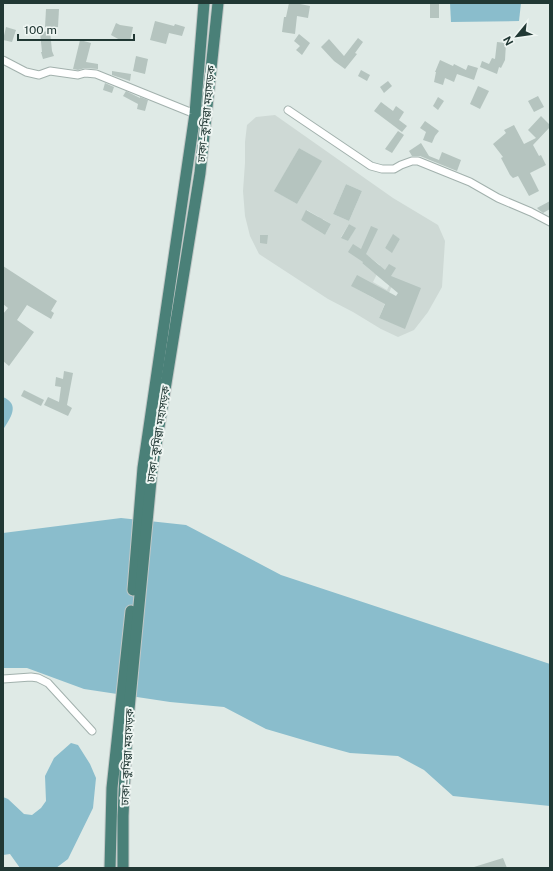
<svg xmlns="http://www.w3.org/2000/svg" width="553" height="871" viewBox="0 0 553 871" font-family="'Public Sans','Noto Sans Bengali',sans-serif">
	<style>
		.built { fill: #ced9d5; fill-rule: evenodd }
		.water { fill: #8abdcc }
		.building { fill: #b5c4bf }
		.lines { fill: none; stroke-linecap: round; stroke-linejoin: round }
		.minor-casing { stroke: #a2b1ad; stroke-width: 9 }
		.trunk-casing { stroke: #c1c7c6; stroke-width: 13 }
		.minor { stroke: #fff; stroke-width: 7 }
		.trunk { stroke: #4a8078; stroke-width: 11 }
		.labels { text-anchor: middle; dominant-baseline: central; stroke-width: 4; stroke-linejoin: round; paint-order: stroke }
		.street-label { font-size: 11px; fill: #213834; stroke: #eff6f3 }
	</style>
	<rect width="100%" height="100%" fill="#dfeae6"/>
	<path class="built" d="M275,115l27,19 91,64 45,27 7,16 -3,46 -14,25 -14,18 -16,7 -17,-8 -28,-17 -25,-13 -69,-45 -9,-18 -5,-20 -2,-25 2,-28v-21l2,-17 9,-8zM299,148l22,13 -24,43 -22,-13zM346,184l16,7 -13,30 -16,-7zM307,210l12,7 -6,10 -12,-7zM323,219l8,5 -6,11 -8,-5zM349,224l6,4 -7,13 -7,-4zM393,235l7,4 -8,13 -7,-4zM368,256l12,9 -6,8 -12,-10zM377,274l14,8 -4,8 -14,-8zM357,276l18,23 -23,-13zM395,278l10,50 -26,-10z"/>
	<g class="water">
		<polygon points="450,3 521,3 519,21 451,22"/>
		<path d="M3,397c18,8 7,21 0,33z"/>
		<polygon points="121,518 186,525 281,575 550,664 550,806 453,796 424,770 398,756 350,753 317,744 266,729 224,707 170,702 84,689 27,668 3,668 3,533"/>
		<polygon points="71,743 78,745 90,764 96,778 93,808 68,859 56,868 20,868 10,854 3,855 3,797 8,799 24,814 32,815 41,808 46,801 45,776 54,758"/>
	</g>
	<g class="building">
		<polygon points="289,3 295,3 310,6 308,18 297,16 295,34 282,32 284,17 286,17"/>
		<rect x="430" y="3" width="9" height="15"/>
		<polygon points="46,9 59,9 58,27 45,27"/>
		<polygon points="155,21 174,26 175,24 185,27 182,36 169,33 166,44 150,40"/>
		<polygon points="116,23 120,25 133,27 130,41 120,40 111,35"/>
		<polygon points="6,27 16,30 12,42 3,40"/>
		<polygon points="50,31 52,51 54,56 43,59 41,52 42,52 40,32"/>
		<polygon points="299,34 310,43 302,55 296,50 300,46 294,41"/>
		<polygon points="358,38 363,42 355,53 357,54 345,69 334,61 321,47 329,39 344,56"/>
		<polygon points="80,40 91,43 86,62 98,64 98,69 85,68 78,70 73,69"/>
		<polygon points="497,42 506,43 505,60 501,68 499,67 497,74 480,67 482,61 489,64 492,58 495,59"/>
		<polygon points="136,56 148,59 145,74 133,71"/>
		<polygon points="440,60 453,66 454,64 466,70 468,65 478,68 474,80 457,74 454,82 445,78 443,85 434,82 436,72 435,72"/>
		<polygon points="361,70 370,75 367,81 358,76"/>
		<polygon points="112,71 131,74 130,81 112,75"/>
		<polygon points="388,81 392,86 384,93 380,87"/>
		<polygon points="105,83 114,87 112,93 103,90"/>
		<polygon points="478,86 489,91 480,109 470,104"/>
		<polygon points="126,91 140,98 140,97 148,100 145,111 137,109 138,104 123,96"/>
		<polygon points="538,96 544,107 534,112 528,101"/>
		<polygon points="438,97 444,101 438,110 433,106"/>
		<polygon points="381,102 393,111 396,106 404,112 399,120 407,126 402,132 374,111"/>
		<polygon points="541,116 550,125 550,127 533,145 539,156 541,155 546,165 530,173 539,191 529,196 518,176 513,178 510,175 501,158 503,157 493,144 506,133 504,130 514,125 524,144 536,138 528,130"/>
		<polygon points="425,121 439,131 435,136 432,143 423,140 426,132 420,128"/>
		<polygon points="398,131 404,135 392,153 385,149"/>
		<polygon points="421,143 429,156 439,160 442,152 461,160 457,171 420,156 412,156 409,151"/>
		<polygon points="299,148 322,161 297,204 274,191"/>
		<polygon points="346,184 362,191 349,221 333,214"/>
		<polygon points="550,201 550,209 543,213 539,210 537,208"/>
		<polygon points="306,210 331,224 325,235 301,220"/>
		<polygon points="349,224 356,228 348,241 341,238"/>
		<polygon points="371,226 378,229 366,254 385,270 389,264 396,268 391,276 421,288 405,329 379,318 385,304 351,286 357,275 396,296 398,293 362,263 363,262 348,252 353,244 361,249"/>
		<polygon points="393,234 400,239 392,253 385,248"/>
		<polygon points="260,235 268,235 267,244 260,243"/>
		<polygon points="3,266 57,301 51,311 54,313 51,319 27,305 17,320 34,332 9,366 3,361 3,314 8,308 3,304"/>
		<polygon points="64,371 73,373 67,405 72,408 68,416 44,405 48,397 59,402 61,387 55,386 56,377 63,379"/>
		<polygon points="24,390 44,400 41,406 21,396"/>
		<polygon points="503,858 507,868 474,868 474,867"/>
	</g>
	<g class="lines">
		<defs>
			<g id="minor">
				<polyline points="3,60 26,72 39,75 50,71 78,75 85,73 96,74 195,114"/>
				<polyline points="288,110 371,166 382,169 394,169 401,165 412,161 418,161 470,182 498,198 531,212 550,222"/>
				<polyline points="3,679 31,677 38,678 48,683 92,731"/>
			</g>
			<g id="trunk">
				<polyline points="133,590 143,468 195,114 204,3"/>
				<polyline points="110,868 112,788 131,611"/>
				<polyline points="123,868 123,816 127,730 152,470 200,173 218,3"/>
			</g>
		</defs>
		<use href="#minor" class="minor-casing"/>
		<use href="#trunk" class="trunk-casing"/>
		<use href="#minor" class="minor"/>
		<use href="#trunk" class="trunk"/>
	</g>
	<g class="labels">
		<g class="street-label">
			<text transform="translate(206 114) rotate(-84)">ঢাকা–কুমিল্লা মহাসড়ক</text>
			<text transform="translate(158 434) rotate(-81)">ঢাকা–কুমিল্লা মহাসড়ক</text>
			<text transform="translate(127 757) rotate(-87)">ঢাকা–কুমিল্লা মহাসড়ক</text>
		</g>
	</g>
	<rect width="553" height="871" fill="none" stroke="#213834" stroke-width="8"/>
	<g transform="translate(517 36) rotate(241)" stroke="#eff6f3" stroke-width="3" paint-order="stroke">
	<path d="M0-3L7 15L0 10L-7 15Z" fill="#213834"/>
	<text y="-6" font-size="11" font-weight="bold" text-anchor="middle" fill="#213834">N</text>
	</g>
	<path d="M18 34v6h116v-6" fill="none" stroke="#213834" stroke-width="2"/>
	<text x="24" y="34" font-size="12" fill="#213834" stroke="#eff6f3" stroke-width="3" paint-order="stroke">100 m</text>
</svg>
